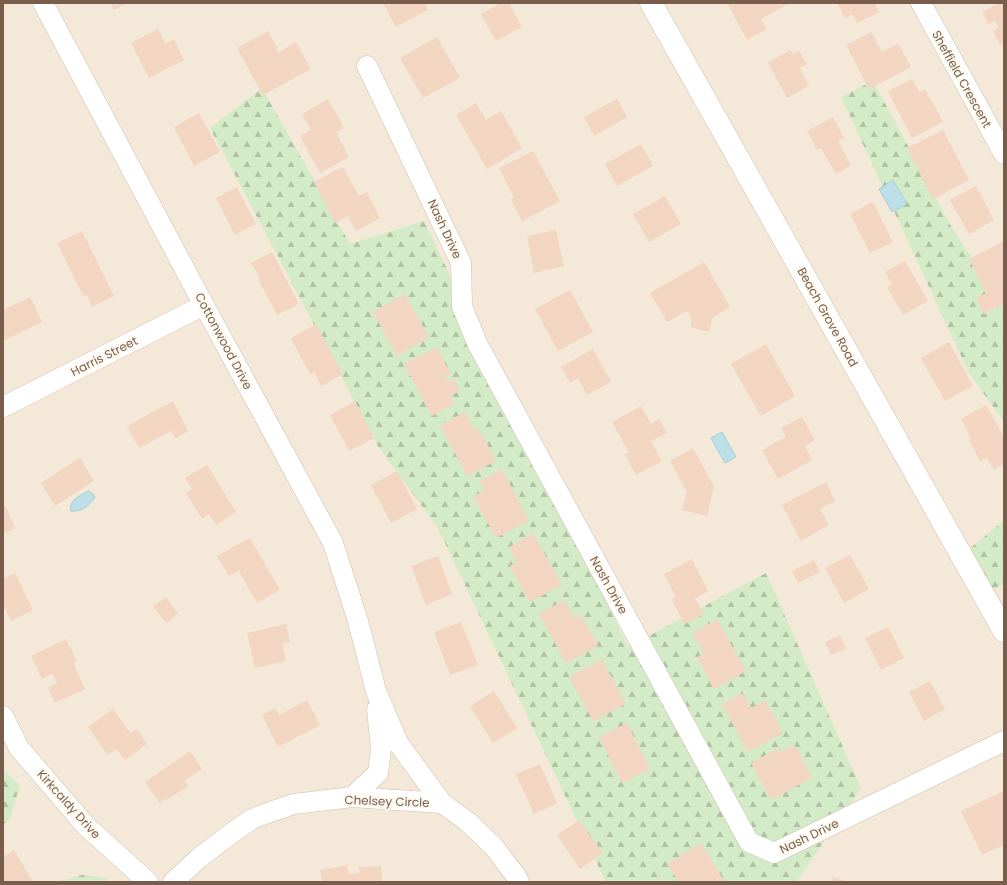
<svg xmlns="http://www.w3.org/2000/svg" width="1007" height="885" viewBox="0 0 1007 885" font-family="Poppins,sans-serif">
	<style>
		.residential { fill: #f4e8d8 }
		.forest { fill: url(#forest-firs) }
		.water { fill: #bddfe7; stroke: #a4cfd9 }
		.building { fill: #f2d6c1 }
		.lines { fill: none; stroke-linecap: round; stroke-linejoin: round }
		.street-casing { stroke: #cfbeae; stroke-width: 21 }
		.secondary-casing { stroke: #d2bfac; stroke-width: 23 }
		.street { stroke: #fff; stroke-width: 20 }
		.secondary { stroke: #fff; stroke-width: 22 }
		.labels { text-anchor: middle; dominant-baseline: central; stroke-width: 4; stroke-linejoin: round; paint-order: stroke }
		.street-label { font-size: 12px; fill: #785d4c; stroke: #fffaf0 }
	</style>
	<defs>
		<pattern id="forest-firs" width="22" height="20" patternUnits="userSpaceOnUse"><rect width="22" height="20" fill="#d4ebc7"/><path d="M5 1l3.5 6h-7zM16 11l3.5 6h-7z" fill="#b1c2a4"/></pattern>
	</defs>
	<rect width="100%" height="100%" fill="#fdf6ea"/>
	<rect class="residential" x="3" y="3" width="1001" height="879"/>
	<g class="forest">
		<polygon points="873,81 952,228 1004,307 1004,422 969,373 841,97"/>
		<polygon points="262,88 350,244 424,221 628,647 766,573 861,788 796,882 606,882 438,528 378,446 210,128"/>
		<polygon points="1004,520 1004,584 980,596 967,551"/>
		<polygon points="3,771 20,785 10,818 3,825"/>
		<polygon points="82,875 108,878 104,882 56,882"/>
	</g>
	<g class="water">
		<polygon points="893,180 907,204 892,212 879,189"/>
		<polygon points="722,432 736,457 725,463 711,438"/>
		<path d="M88,491l4,2 3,4c-6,9 -13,15 -24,14 -3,-11 9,-15 17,-20z"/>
	</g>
	<g class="building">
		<polygon points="111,3 127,3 114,10"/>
		<polygon points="383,3 425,3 428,10 396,27"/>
		<polygon points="501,3 509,3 522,27 496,41 481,14"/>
		<polygon points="727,3 790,3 761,19 767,29 747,40"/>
		<polygon points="837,3 875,3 879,12 857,23 852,14 845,18"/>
		<polygon points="999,3 1004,3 1004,44 1000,45 993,31 999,28 995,21 988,24 982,12"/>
		<polygon points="158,29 165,44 174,39 184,60 149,78 131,43"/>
		<polygon points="268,31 278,49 276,50 278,53 296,42 311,69 263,95 237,48"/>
		<polygon points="871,32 882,52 898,43 911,67 869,89 846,45"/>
		<polygon points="437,37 460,78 423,98 400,58"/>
		<polygon points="790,50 793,54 799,51 807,64 800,68 809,86 787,98 768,63"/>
		<polygon points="912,79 919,92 925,89 943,122 912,138 888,91"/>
		<polygon points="328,99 344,128 336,132 349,157 320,173 300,136 311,130 302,114"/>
		<polygon points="617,99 627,117 594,136 584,117"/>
		<polygon points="476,103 486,120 501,111 522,148 487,169 456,115"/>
		<polygon points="199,113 220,152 194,166 174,127"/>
		<polygon points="833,117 844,138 838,141 851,165 836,174 821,148 817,150 807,131"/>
		<polygon points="943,130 969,180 933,199 907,148"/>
		<polygon points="641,144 653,166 617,186 605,164"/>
		<polygon points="533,151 560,201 522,221 511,200 514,198 499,168"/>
		<polygon points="343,167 359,196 367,192 380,218 356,231 348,216 335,223 314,182"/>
		<polygon points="976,186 994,220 969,234 950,200"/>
		<polygon points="237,187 256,224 235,235 216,198"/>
		<polygon points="665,196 681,224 649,242 633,214"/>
		<polygon points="873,202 893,242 870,253 850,214"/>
		<polygon points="556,230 564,266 534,273 527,236"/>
		<polygon points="82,231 114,296 92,307 87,295 83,296 57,243"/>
		<polygon points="1004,241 1004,303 984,314 976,298 986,293 969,259"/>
		<polygon points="272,252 299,304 277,315 258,279 260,278 251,263"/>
		<polygon points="905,261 928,301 903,315 887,287 892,284 885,272"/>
		<polygon points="704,262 730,307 713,317 709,332 690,327 692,320 687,311 667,322 650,293"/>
		<polygon points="570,290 593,332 558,351 535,309"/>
		<polygon points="405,294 429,337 397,356 373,312"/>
		<polygon points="30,297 42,322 5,340 3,336 3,310"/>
		<polygon points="316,324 343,374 321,386 314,372 310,374 291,338"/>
		<polygon points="949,342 973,386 945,401 921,358"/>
		<polygon points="766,344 795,396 761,416 731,364"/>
		<polygon points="437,347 451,374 445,376 448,382 454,379 460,391 450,396 454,404 432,416 404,364"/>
		<polygon points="593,349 611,382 587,395 578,378 570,383 561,367"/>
		<polygon points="173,401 188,431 175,438 171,431 139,448 127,426"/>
		<polygon points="355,401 374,438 349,451 330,415"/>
		<polygon points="986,405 1004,437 1004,464 994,470 987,458 980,461 969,440 971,438 961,419"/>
		<polygon points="641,406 651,424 659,419 667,433 651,441 662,461 636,475 625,454 629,452 612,422"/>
		<polygon points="465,412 475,431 479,429 496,461 467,476 440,425"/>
		<polygon points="802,417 815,440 805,446 812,460 778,479 762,450 786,437 781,428"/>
		<polygon points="693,448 714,487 707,516 682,510 687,492 670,461"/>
		<polygon points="80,458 94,481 55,506 41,483"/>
		<polygon points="207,465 236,512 216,525 209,514 202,519 186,493 192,489 185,478"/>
		<polygon points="502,469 529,521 496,538 473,496 484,491 479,481"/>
		<polygon points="397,471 417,509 391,523 371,485"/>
		<polygon points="826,482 835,501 820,509 829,525 801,541 782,505"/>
		<polygon points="6,507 15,528 3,534 3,508"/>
		<polygon points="533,533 562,585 530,602 510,566 517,562 509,547"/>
		<polygon points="250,538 280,590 257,603 239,571 229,576 217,556"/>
		<polygon points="850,555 869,589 844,603 825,568"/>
		<polygon points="438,556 452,594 426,605 411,566"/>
		<polygon points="692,559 708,591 695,598 704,614 685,624 671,599 676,597 664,574"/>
		<polygon points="814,560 820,572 798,583 792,571"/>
		<polygon points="15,573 33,610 11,621 3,605 3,579"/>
		<polygon points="166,597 178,614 166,623 153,606"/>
		<polygon points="564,600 574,618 581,615 598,646 566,663 539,614"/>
		<polygon points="717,619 746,671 714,689 697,657 704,653 692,633"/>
		<polygon points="461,622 478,665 450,675 434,632"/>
		<polygon points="286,624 290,642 282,643 286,661 255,668 247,633"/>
		<polygon points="888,627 904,658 881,670 865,638"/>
		<polygon points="840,635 846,649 831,655 825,642"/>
		<polygon points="66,639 77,661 73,663 85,689 55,703 48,688 57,683 52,674 42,679 31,656"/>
		<polygon points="602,659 626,704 593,721 569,677"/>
		<polygon points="930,681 945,709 924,721 909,692"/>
		<polygon points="494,691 517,728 493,743 470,706"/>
		<polygon points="743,693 751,708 765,700 783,733 748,752 722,704"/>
		<polygon points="307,700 320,725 278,747 262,715 275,708 279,715"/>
		<polygon points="113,709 130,733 137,729 147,744 125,760 116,749 108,755 88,727"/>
		<polygon points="627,723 650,769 622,783 599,737"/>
		<polygon points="795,745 812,778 771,800 751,763 779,748 782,752"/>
		<polygon points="190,751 202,769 184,781 188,786 167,800 166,798 160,803 145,782"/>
		<polygon points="540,764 557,803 534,814 516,774"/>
		<polygon points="1004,791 1004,845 982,855 961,811"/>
		<polygon points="579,820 603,853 580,869 557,835"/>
		<polygon points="701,843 725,882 679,882 667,864"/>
		<polygon points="14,850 33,882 3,882 3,857"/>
		<polygon points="347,865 349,874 360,873 359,867 381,866 382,882 322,882 320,870"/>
		<polygon points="833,877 847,882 832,882"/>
	</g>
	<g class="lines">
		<defs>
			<g id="street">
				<polyline points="43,3 199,296 333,543 358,621 376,691 398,743 442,803"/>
				<polyline points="921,3 1004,154"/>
				<polyline points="367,66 461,263 462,306 477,343 749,842 774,853 1004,741"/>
				<polyline points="3,407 204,305"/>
				<polyline points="3,716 19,748 86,826 148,882"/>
				<polyline points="352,797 378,773 381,749 377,709"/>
				<polyline points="173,882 199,858 232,833 252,819 273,811 294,804 352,797 442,803 468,822 493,846 516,876 519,882"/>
			</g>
			<polyline id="secondary" points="651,3 1004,631"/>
		</defs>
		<use href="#street" class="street-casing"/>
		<use href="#secondary" class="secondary-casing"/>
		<use href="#street" class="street"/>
		<use href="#secondary" class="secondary"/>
	</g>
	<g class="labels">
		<g class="street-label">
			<text transform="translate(962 79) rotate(61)">Sheffield Crescent</text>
			<text transform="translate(445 229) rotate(65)">Nash Drive</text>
			<text transform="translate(828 317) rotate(61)">Beach Grove Road</text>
			<text transform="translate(224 341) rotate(62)">Cottonwood Drive</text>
			<text transform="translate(104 356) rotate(-27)">Harris Street</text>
			<text transform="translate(609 585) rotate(61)">Nash Drive</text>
			<text transform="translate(387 801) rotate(2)">Chelsey Circle</text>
			<text transform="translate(69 804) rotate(48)">Kirkcaldy Drive</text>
			<text transform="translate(809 836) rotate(-26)">Nash Drive</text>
		</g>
	</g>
	<rect width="1007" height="885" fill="none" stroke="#785d4c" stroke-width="8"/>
</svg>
